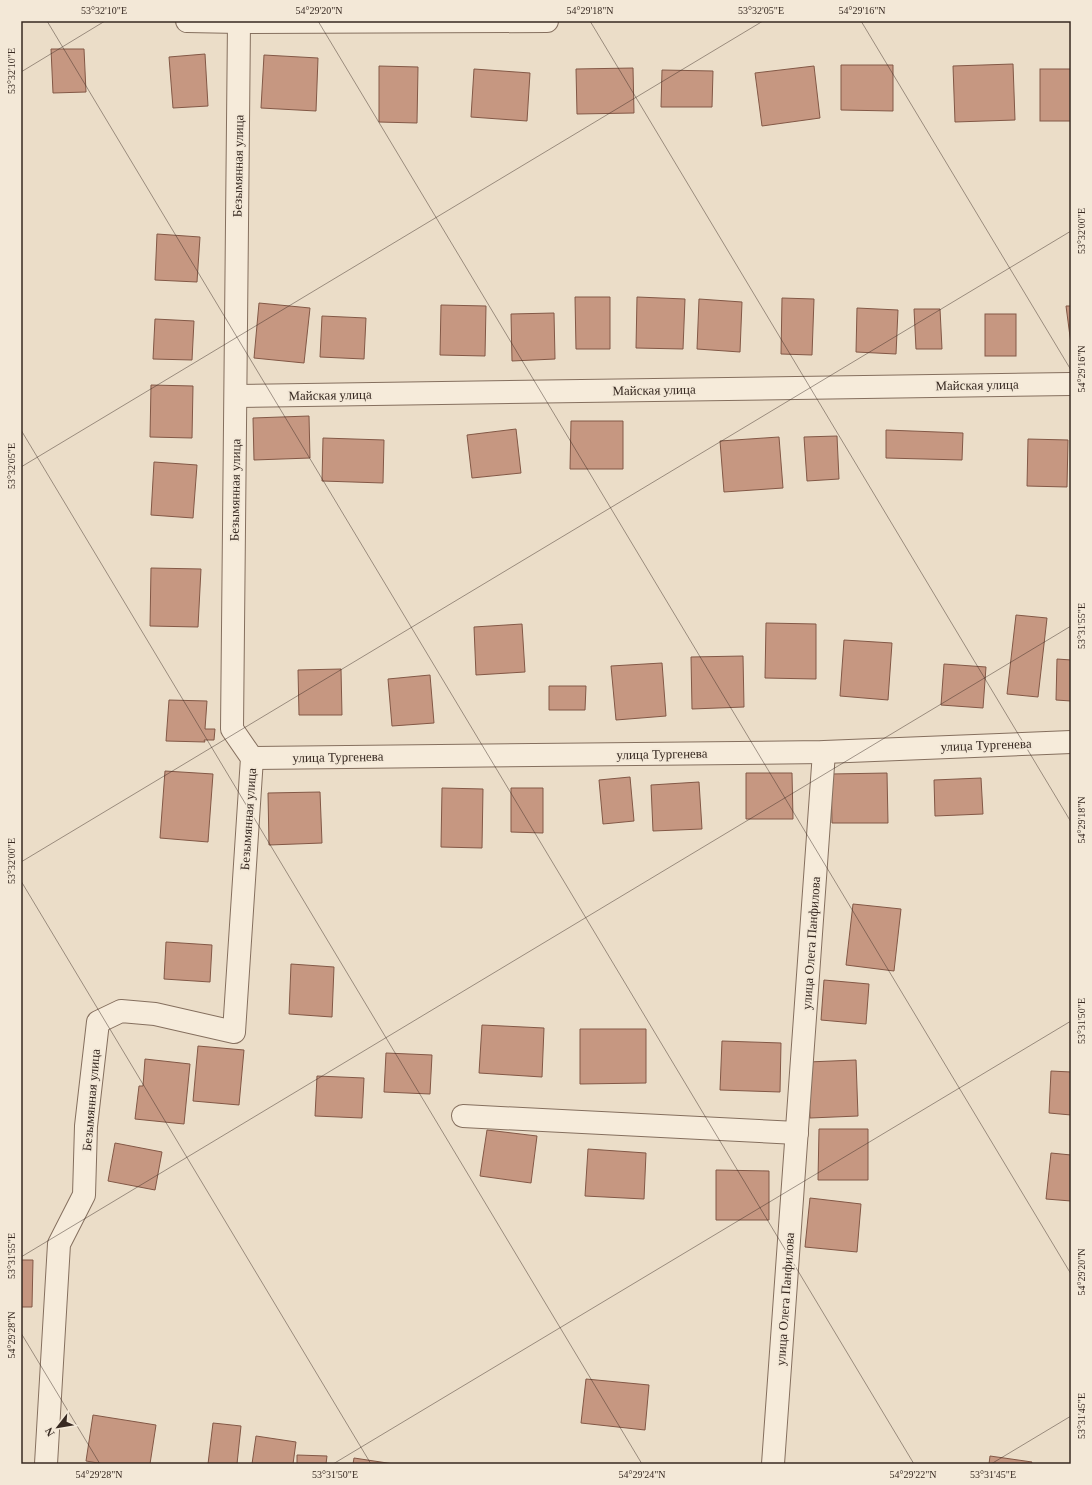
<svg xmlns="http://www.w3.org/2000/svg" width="1092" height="1485" viewBox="0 0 1092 1485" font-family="'Times New Roman',serif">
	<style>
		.building { fill: #c69781; stroke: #835846 }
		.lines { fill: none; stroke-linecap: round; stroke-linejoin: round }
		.street-casing { stroke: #856f5e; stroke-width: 24 }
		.street { stroke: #f6ebda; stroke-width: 22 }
		.ticks { fill: none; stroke: #372921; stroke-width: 1; stroke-opacity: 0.45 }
		.labels { text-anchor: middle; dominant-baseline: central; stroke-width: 3.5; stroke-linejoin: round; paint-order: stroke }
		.street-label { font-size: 13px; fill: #372921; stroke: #f3e8d7 }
		.neatline { fill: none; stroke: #372921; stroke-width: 1.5 }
		.ticks-label { font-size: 10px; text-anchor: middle; fill: #372921 }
	</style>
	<rect width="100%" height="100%" fill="#ebddc8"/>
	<g class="building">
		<polygon points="51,49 84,49 86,92 53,93"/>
		<polygon points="205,54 208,106 173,108 169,57"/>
		<polygon points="264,55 318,58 316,111 261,108"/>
		<polygon points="1013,64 1015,120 955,122 953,66"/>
		<polygon points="841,65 893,65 893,111 841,110"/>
		<polygon points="379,66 418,67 417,123 379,122"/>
		<polygon points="814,66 820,118 762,126 755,73"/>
		<polygon points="633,68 634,113 577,114 576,69"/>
		<polygon points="474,69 530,73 527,121 471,117"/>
		<rect x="1040" y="69" width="31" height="52"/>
		<polygon points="662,70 713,71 712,107 661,107"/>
		<polygon points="157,234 200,237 197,282 155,280"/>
		<polygon points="575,297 610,297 610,349 576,349"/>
		<polygon points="637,297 685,299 683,349 636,348"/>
		<polygon points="782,298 814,299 812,355 781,354"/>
		<polygon points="699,299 742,302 740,352 697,349"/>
		<polygon points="259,303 310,308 304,363 254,358"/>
		<polygon points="441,305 486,306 485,356 440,355"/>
		<polygon points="1066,306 1071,306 1071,344"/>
		<polygon points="857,308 898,310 896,354 856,352"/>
		<polygon points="914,309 940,309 942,349 916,349"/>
		<polygon points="554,313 555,359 512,361 511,314"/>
		<rect x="985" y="314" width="31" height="42"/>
		<polygon points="322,316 366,318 364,359 320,357"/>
		<polygon points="155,319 194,321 192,360 153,359"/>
		<polygon points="151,385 193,386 192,438 150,437"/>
		<polygon points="309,416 310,458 254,460 253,418"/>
		<polygon points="571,421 623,421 623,469 570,469"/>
		<polygon points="516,429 521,473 472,478 467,435"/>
		<polygon points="886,430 963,433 962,460 886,458"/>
		<polygon points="837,436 839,479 807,481 804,437"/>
		<polygon points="779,437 783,488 724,492 720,441"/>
		<polygon points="323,438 384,440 383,483 322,481"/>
		<polygon points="1028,439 1068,440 1067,487 1027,486"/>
		<polygon points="154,462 197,465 193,518 151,515"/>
		<polygon points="151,568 201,569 198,627 150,626"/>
		<polygon points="1016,615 1047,618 1038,697 1007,694"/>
		<polygon points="766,623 816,624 816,679 765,678"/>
		<polygon points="522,624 525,672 476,675 474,627"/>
		<polygon points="844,640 892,643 888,700 840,696"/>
		<polygon points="743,656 744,707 692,709 691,657"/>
		<polygon points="1057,659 1071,660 1071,701 1056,700"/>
		<polygon points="662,663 666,716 616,720 611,666"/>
		<polygon points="944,664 986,667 983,708 941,705"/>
		<polygon points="341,669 342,715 299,715 298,670"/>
		<polygon points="430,675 434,723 392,726 388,679"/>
		<polygon points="549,686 586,686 585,710 549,710"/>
		<polygon points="169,700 207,701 205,729 215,729 214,740 204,740 205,742 166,741"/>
		<polygon points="165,771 213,774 208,842 160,838"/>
		<polygon points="746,773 792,773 793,819 746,819"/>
		<polygon points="887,773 888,823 832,823 831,774"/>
		<polygon points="630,777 634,821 603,824 599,780"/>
		<polygon points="981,778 983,814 935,816 934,780"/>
		<polygon points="699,782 702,829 653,831 651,785"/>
		<polygon points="442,788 483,789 482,848 441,847"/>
		<polygon points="511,788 543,788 543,833 511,832"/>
		<polygon points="320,792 322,843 269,845 268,793"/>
		<polygon points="853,904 901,909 894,971 846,965"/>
		<polygon points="166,942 212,945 210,982 164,979"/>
		<polygon points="291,964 334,967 332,1017 289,1014"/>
		<polygon points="824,980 869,984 866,1024 821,1020"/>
		<polygon points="482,1025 544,1028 542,1077 479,1073"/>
		<polygon points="580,1029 646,1029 646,1083 580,1084"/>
		<polygon points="722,1041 781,1043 780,1092 720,1090"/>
		<polygon points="198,1046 244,1050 239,1105 193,1101"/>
		<polygon points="386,1053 432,1055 430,1094 384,1092"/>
		<polygon points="145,1059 190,1064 184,1124 135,1119 139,1086 143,1086"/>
		<polygon points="856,1060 858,1116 810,1118 808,1062"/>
		<polygon points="1051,1071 1071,1072 1071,1115 1049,1113"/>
		<polygon points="317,1076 364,1078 362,1118 315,1116"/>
		<polygon points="819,1129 868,1129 868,1180 818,1180"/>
		<polygon points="487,1130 537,1136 531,1183 480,1176"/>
		<polygon points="115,1143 162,1152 155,1190 108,1181"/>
		<polygon points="588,1149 646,1153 644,1199 585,1196"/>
		<polygon points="1051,1153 1071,1155 1071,1201 1046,1199"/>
		<polygon points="716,1170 769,1171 769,1220 716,1220"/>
		<polygon points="810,1198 861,1204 857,1252 805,1247"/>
		<polygon points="21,1260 33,1260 32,1307 21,1307"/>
		<polygon points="586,1379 649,1385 645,1430 581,1423"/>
		<polygon points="93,1415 156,1425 150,1464 104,1464 86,1461"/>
		<polygon points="213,1423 241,1426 237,1464 208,1464"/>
		<polygon points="256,1436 296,1442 293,1464 252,1464"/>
		<polygon points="297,1455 327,1456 326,1464 297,1464"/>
		<polygon points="990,1456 1032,1462 1031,1464 989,1464"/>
		<polygon points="354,1458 394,1464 353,1464"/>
	</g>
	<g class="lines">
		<defs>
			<g id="street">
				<polyline points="187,21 239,22 547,21"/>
				<polyline points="236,396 1071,384"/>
				<polyline points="252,758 824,752 1071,742"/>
				<polyline points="463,1116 797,1133"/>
				<polyline points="46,1464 59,1244 84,1195 86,1126 98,1022 121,1011 155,1014 234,1032 252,758 232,729 239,22"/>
				<polyline points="773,1464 824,752"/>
			</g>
		</defs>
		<use href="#street" class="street-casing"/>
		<use href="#street" class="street"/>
	</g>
	<path class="ticks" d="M47,21l867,1443M318,21l753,1253M590,21l481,801M861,21l210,349M21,72l84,-51M21,430l621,1034M21,467l742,-446M21,862l1050,-631M21,881l350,583M21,1257l1050,-631M21,1333l79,131M333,1464l738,-443M991,1464l80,-48"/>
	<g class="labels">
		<g class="street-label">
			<text transform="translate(238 166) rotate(-89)">Безымянная улица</text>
			<text transform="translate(977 385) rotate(-1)">Майская улица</text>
			<text transform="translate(654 390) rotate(-1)">Майская улица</text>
			<text transform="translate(330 395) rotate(-1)">Майская улица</text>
			<text transform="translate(235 490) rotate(-89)">Безымянная улица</text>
			<text transform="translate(986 745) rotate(-2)">улица Тургенева</text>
			<text transform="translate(662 754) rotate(-1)">улица Тургенева</text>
			<text transform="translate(338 757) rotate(-1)">улица Тургенева</text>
			<text transform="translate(248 819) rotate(-86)">Безымянная улица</text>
			<text transform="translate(811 943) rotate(-86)">улица Олега Панфилова</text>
			<text transform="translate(91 1100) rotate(-85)">Безымянная улица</text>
			<text transform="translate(785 1299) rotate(-86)">улица Олега Панфилова</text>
		</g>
	</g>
	<rect width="1092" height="1485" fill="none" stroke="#f3e8d7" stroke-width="44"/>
	<g transform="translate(58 1427) rotate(239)" stroke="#f3e8d7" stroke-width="3" paint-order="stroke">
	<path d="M0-3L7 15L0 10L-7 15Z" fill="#372921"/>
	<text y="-6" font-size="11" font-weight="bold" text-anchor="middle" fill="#372921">N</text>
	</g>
	<rect x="22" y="22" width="1048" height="1441" class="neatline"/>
	<g class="ticks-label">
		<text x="104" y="14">53°32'10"E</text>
		<text x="319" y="14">54°29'20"N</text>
		<text x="590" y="14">54°29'18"N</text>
		<text x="761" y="14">53°32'05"E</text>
		<text x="862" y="14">54°29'16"N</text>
		<text transform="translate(11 71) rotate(-90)" y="4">53°32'10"E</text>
		<text transform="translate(1081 231) rotate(-90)" y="4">53°32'00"E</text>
		<text transform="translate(1081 369) rotate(-90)" y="4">54°29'16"N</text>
		<text transform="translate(11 466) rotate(-90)" y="4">53°32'05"E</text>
		<text transform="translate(1081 626) rotate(-90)" y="4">53°31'55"E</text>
		<text transform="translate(1081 820) rotate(-90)" y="4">54°29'18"N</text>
		<text transform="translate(11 861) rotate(-90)" y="4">53°32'00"E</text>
		<text transform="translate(1081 1021) rotate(-90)" y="4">53°31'50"E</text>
		<text transform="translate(11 1256) rotate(-90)" y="4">53°31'55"E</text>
		<text transform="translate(1081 1272) rotate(-90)" y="4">54°29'20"N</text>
		<text transform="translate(11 1335) rotate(-90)" y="4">54°29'28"N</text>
		<text transform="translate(1081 1416) rotate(-90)" y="4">53°31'45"E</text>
		<text x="99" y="1478">54°29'28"N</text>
		<text x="335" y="1478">53°31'50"E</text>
		<text x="642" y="1478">54°29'24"N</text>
		<text x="913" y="1478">54°29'22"N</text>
		<text x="993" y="1478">53°31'45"E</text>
	</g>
</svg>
